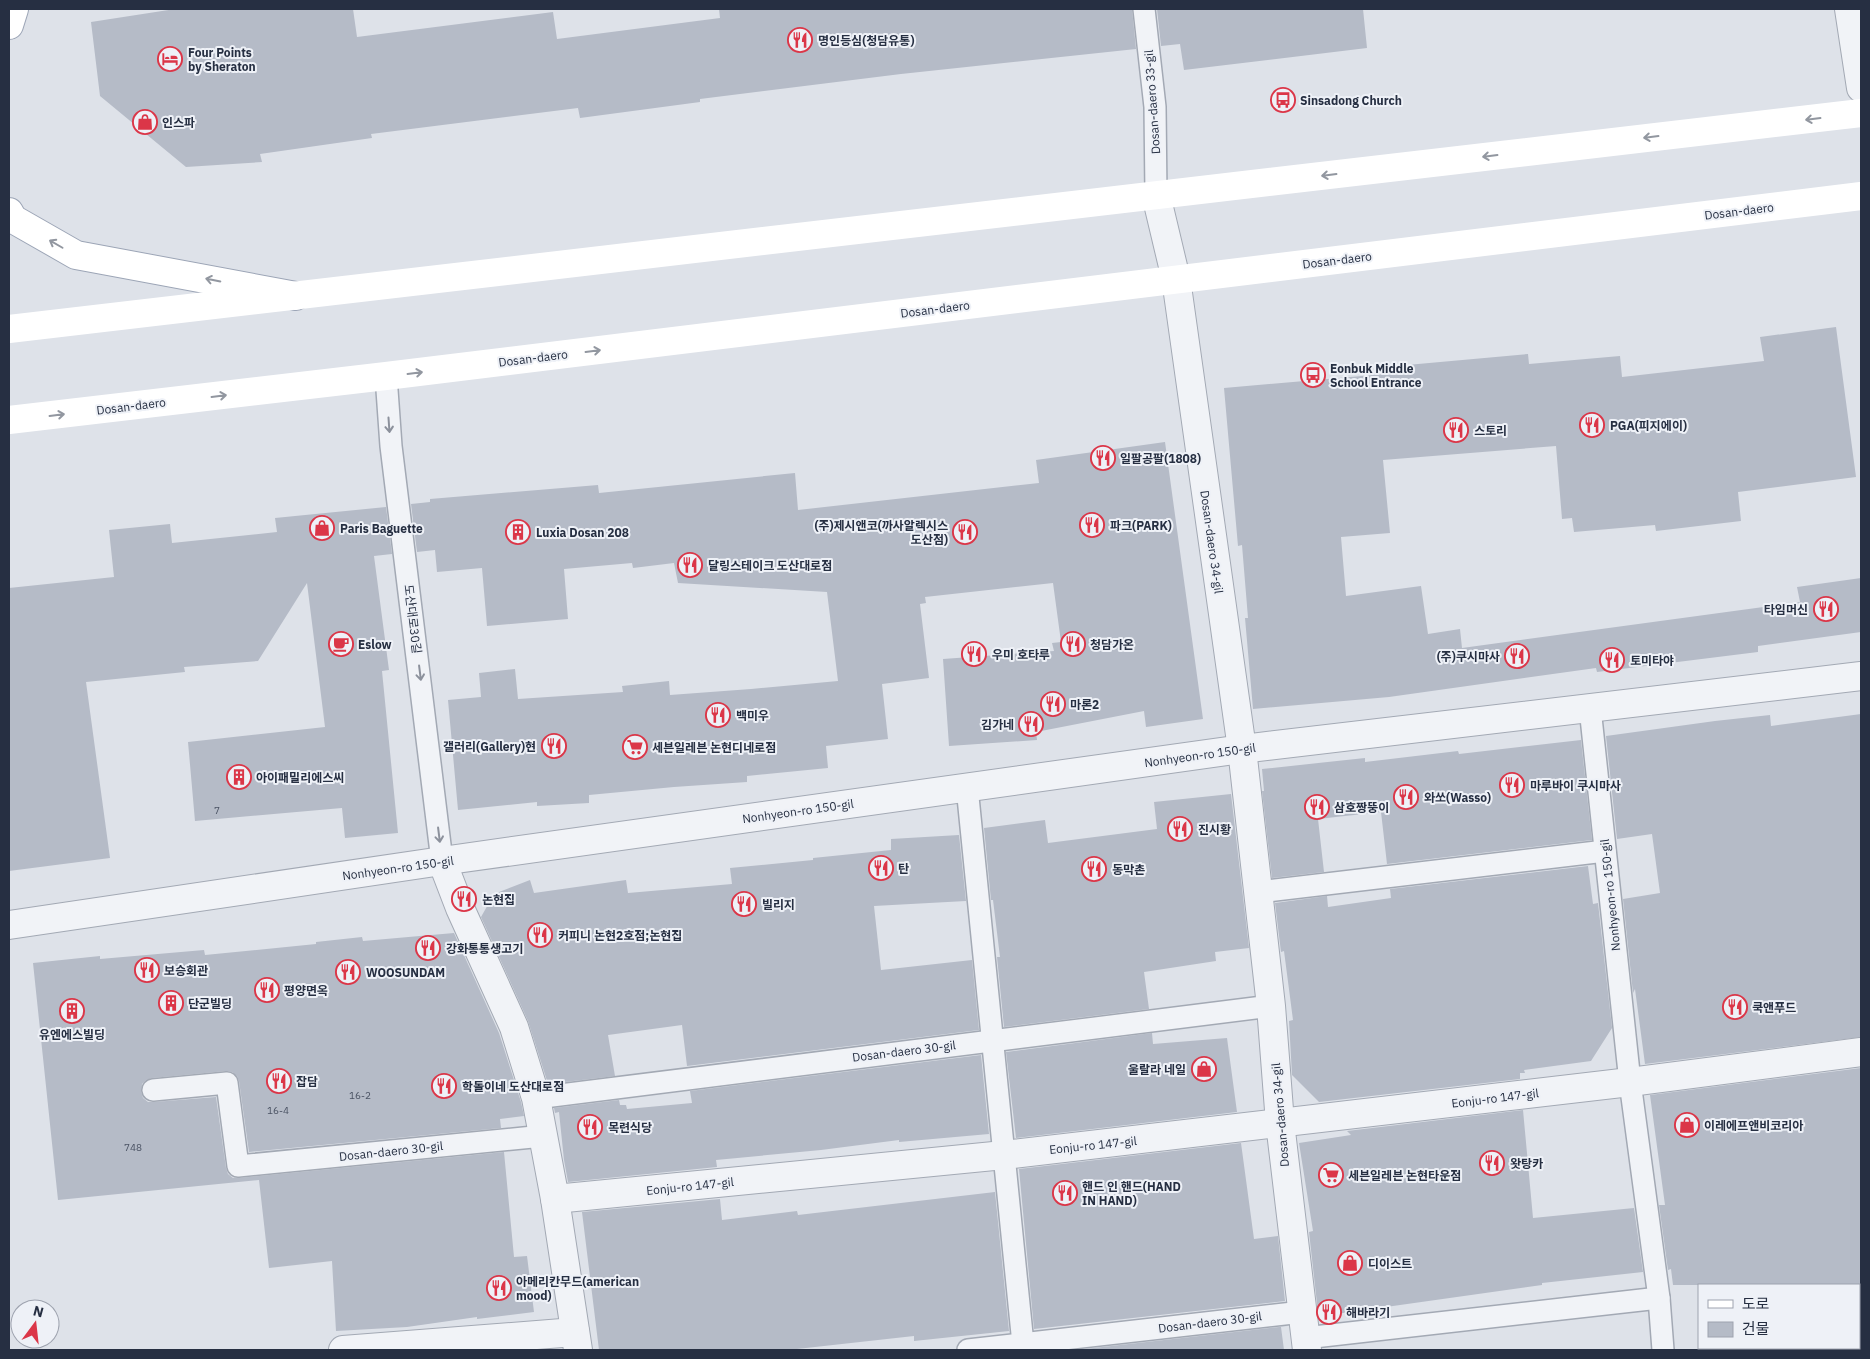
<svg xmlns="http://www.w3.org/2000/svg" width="1870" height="1359" viewBox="0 0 1870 1359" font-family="'IBM Plex Sans','Noto Sans KR',sans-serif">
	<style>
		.building { fill: #b5bbc7 }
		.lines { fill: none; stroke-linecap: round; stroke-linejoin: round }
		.lane-casing { stroke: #a3a9b4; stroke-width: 24 }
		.street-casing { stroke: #a3a9b4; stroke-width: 30 }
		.primary-casing { stroke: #9ca5b6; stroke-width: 30 }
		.lane { stroke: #f1f3f7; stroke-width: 21 }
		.street { stroke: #f1f3f7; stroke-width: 28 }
		.secondary { stroke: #fff; stroke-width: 28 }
		.primary { stroke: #fff; stroke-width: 28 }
		.oneway { stroke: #9297a0 }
		.oneway2 { stroke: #8c919c }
		.labels { text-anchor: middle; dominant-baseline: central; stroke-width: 4; stroke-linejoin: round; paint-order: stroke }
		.number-label { font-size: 10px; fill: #4a5263 }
		.poi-label { font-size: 12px; font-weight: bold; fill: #262f42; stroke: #eef1f7; text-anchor: start }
		.street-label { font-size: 12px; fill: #262f42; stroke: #eef1f7 }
	</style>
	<rect width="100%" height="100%" fill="#dee2e9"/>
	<g class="building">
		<polygon points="175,9 353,9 357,37 553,12 557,39 720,18 719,9 1132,9 1136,49 901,74 700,99 700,102 580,118 578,108 371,134 372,138 260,154 262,162 186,167 100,96 91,22"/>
		<polygon points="1157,9 1363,9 1367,48 1184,70 1180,44 1161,46"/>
		<polygon points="1836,327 1856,477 1738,492 1741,521 1656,531 1655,525 1574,532 1572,518 1562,519 1556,446 1383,460 1390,533 1341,537 1346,596 1421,586 1428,634 1460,629 1462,648 1800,602 1797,587 1861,578 1861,632 1758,646 1758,652 1597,672 1596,668 1389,697 1253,709 1245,618 1248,618 1242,545 1238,546 1224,388 1408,372 1407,365 1528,354 1529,364 1620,356 1622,377 1764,361 1760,337"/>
		<polygon points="1165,442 1203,719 1146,727 1144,711 1036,732 1037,740 949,746 943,659 1054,651 1052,643 1061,642 1053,583 925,597 926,603 920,604 929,678 882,684 888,739 826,746 828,768 747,776 747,782 674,787 589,795 589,803 537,806 537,802 458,810 448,700 481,697 479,673 515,669 518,699 623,692 622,686 669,681 670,695 751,689 838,681 827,592 678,583 674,563 633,568 632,563 564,569 568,619 487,626 482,568 437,572 435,550 417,552 411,504 430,502 430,499 598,485 599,493 795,473 798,510 1039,483 1036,460"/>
		<polygon points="386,507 392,554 374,556 389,670 382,671 398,833 345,838 342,808 195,821 188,742 325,727 307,583 258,661 184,667 185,672 86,682 110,858 9,871 9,588 114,577 109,530 170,524 172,543 277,532 275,518"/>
		<polygon points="1861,714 1861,1037 1645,1064 1635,989 1633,993 1623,899 1660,893 1652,834 1617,839 1606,736 1715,721 1770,715 1771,726"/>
		<polygon points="1581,740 1592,840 1387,864 1381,812 1318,819 1324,872 1272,878 1262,791 1264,791 1262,769 1365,758 1365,762 1458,751 1459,754"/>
		<polygon points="1231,794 1249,948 1215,952 1216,961 1144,972 1149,1009 1004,1027 997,957 1000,957 993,900 991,900 984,828 1045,820 1048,843 1157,829 1154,802"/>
		<polygon points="959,835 966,901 874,906 881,970 972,960 979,1030 687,1066 682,1025 608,1035 615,1076 548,1084 528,1021 481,917 494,894 530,880 534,893 626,880 628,893 732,884 730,868 813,860 813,858 891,850 891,839"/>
		<polygon points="1588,866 1593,904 1598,903 1612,1028 1591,1061 1524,1070 1525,1073 1520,1073 1520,1079 1319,1102 1292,1075 1289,1021 1293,1020 1284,951 1281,952 1275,903 1327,896 1328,907 1391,898 1390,889"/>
		<polygon points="454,933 499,1033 521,1102 524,1116 500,1119 501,1128 249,1152 239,1081 237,1076 232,1072 226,1071 152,1078 146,1080 142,1084 141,1092 143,1098 148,1102 154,1102 216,1097 226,1168 228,1174 233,1178 239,1178 504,1152 514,1257 527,1256 534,1312 477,1319 477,1317 407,1327 336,1331 332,1261 269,1268 259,1180 58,1200 33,963 100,956 100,959 204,950 205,955 316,944 316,942 362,937 363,941"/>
		<polygon points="1152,1033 1153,1044 1227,1038 1237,1112 1016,1138 1006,1052"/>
		<polygon points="981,1055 989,1134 899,1142 899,1140 821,1150 716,1160 717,1167 568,1182 564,1160 559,1112 555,1113 554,1108 619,1100 620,1105 626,1105 627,1109 692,1103 690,1091"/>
		<polygon points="1861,1068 1861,1285 1673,1285 1671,1269 1668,1270 1659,1205 1665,1205 1650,1095"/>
		<polygon points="1523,1110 1533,1218 1634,1208 1643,1272 1542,1283 1542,1285 1322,1316 1323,1321 1319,1321 1309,1232 1313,1231 1299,1143 1351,1135 1347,1131"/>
		<polygon points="1241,1143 1254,1239 1278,1236 1285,1301 1034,1329 1019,1169"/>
		<polygon points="995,1192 1009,1331 914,1341 914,1336 788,1350 599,1350 582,1212 720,1199 722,1220 797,1211 798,1215"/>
		<polygon points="1288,1326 1281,1327 1284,1350 1076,1350"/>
	</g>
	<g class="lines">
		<defs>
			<g id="lane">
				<polyline points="1144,9 1155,107 1156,195"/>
				<polyline points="386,376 391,446 442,861"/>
				<polyline points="1590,708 1630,1082 1659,1298 1663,1350"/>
				<polyline points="967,787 1023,1344"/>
				<polyline points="1258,892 1605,851"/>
				<polyline points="153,1090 227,1083 238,1166 543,1136"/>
				<polyline points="536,1098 1271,1006"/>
				<polyline points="1305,1338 1659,1298"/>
				<polyline points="968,1350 1302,1312"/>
			</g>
			<g id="street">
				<polyline points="1849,9 1861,88"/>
				<polyline points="1156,195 1176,279 1242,749 1271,1006 1280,1123 1307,1350"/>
				<polyline points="442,861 460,908 514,1027 536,1098 555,1199 578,1350"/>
				<polyline points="9,925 442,861 1242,749 1861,676"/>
				<polyline points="555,1199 1004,1155 1630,1082 1861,1052"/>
				<polyline points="343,1350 575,1332"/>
			</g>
			<g id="primary">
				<polyline points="9,25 14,9"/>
				<polyline points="9,212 13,219 76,255 296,296"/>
			</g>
		</defs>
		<use href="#lane" class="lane-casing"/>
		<use href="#street" class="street-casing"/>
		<use href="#primary" class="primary-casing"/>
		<use href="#lane" class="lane"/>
		<use href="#street" class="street"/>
		<g class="secondary">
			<polyline points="9,329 1861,113"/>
			<polyline points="9,420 386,376 1861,196"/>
		</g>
		<use href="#primary" class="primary"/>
	</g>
	<defs><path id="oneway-shaft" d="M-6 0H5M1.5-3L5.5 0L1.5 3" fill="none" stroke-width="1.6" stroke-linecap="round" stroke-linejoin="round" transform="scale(1.25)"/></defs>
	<g class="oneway">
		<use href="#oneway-shaft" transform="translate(1813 119) rotate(173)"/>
		<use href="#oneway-shaft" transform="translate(1651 137) rotate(173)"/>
		<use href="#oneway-shaft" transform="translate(1490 156) rotate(173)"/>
		<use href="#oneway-shaft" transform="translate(1329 175) rotate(173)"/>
		<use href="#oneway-shaft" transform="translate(56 244) rotate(-150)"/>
		<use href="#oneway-shaft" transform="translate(213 280) rotate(-169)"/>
		<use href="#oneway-shaft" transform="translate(593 351) rotate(-7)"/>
		<use href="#oneway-shaft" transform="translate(415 373) rotate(-7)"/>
		<use href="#oneway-shaft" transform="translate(219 396) rotate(-7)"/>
		<use href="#oneway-shaft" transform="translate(57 415) rotate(-7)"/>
	</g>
	<g class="oneway2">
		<use href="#oneway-shaft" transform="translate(389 425) rotate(86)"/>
		<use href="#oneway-shaft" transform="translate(420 673) rotate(83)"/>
		<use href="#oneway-shaft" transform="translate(439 835) rotate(83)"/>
	</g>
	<defs>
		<symbol id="restaurant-ring" viewBox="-11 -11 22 22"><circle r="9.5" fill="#eef1f7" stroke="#db3648" stroke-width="1.5"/><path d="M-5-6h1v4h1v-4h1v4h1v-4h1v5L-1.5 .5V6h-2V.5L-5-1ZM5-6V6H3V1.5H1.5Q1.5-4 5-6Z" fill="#db3648"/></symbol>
		<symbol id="hotel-ring" viewBox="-11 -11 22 22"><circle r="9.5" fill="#eef1f7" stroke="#db3648" stroke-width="1.5"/><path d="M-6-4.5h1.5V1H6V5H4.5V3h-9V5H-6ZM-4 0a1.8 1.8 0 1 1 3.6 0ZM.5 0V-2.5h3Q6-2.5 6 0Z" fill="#db3648"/></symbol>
		<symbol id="bus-ring" viewBox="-11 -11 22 22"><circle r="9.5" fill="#eef1f7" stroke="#db3648" stroke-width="1.5"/><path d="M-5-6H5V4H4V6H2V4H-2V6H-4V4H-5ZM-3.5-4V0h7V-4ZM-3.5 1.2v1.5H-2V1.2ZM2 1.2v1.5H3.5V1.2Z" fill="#db3648"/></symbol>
		<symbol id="shop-ring" viewBox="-11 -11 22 22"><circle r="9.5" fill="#eef1f7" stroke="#db3648" stroke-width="1.5"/><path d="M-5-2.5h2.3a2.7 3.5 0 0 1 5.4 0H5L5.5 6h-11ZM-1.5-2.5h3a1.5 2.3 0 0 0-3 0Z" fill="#db3648"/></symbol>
		<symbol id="building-ring" viewBox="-11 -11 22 22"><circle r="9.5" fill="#eef1f7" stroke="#db3648" stroke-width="1.5"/><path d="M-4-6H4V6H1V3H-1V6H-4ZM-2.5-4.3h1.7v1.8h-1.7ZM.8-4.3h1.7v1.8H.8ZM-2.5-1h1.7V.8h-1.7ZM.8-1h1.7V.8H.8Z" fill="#db3648"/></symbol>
		<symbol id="cafe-ring" viewBox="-11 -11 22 22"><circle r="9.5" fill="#eef1f7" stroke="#db3648" stroke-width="1.5"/><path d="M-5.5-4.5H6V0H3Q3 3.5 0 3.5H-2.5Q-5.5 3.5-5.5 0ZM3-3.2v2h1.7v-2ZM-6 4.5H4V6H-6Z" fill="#db3648"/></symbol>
		<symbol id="supermarket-ring" viewBox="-11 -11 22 22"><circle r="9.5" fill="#eef1f7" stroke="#db3648" stroke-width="1.5"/><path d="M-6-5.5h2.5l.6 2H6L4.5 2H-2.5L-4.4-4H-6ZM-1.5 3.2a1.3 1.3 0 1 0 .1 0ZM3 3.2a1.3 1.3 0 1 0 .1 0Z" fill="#db3648"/></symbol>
	</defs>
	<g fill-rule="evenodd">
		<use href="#restaurant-ring" x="786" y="26" width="28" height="28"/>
		<use href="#hotel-ring" x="156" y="45" width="28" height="28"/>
		<use href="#bus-ring" x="1269" y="86" width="28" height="28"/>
		<use href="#shop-ring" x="131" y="108" width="28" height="28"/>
		<use href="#bus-ring" x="1299" y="361" width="28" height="28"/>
		<use href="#restaurant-ring" x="1578" y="411" width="28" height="28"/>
		<use href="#restaurant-ring" x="1442" y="416" width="28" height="28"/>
		<use href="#restaurant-ring" x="1089" y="444" width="28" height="28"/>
		<use href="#restaurant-ring" x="1078" y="511" width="28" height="28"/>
		<use href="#shop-ring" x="308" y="514" width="28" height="28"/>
		<use href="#building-ring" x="504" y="518" width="28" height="28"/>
		<use href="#restaurant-ring" x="951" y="518" width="28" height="28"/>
		<use href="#restaurant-ring" x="676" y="551" width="28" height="28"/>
		<use href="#restaurant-ring" x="1812" y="595" width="28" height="28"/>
		<use href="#cafe-ring" x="327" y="630" width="28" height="28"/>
		<use href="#restaurant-ring" x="1059" y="630" width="28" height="28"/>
		<use href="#restaurant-ring" x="960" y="640" width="28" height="28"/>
		<use href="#restaurant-ring" x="1503" y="642" width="28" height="28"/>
		<use href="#restaurant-ring" x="1598" y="646" width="28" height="28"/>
		<use href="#restaurant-ring" x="1039" y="690" width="28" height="28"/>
		<use href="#restaurant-ring" x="704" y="701" width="28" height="28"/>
		<use href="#restaurant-ring" x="1017" y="710" width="28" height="28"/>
		<use href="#restaurant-ring" x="540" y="732" width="28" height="28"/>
		<use href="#supermarket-ring" x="621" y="733" width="28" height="28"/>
		<use href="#building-ring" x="225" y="763" width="28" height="28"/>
		<use href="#restaurant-ring" x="1498" y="771" width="28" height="28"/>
		<use href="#restaurant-ring" x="1392" y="783" width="28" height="28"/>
		<use href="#restaurant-ring" x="1303" y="793" width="28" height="28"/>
		<use href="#restaurant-ring" x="1166" y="815" width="28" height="28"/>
		<use href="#restaurant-ring" x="867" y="854" width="28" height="28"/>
		<use href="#restaurant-ring" x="1080" y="855" width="28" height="28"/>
		<use href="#restaurant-ring" x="450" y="885" width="28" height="28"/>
		<use href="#restaurant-ring" x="730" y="890" width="28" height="28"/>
		<use href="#restaurant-ring" x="526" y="921" width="28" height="28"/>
		<use href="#restaurant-ring" x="414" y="934" width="28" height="28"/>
		<use href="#restaurant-ring" x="133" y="956" width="28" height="28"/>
		<use href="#restaurant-ring" x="334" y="958" width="28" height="28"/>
		<use href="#restaurant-ring" x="253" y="976" width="28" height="28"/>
		<use href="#building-ring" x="157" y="989" width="28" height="28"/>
		<use href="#restaurant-ring" x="1721" y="993" width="28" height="28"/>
		<use href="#building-ring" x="58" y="997" width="28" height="28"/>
		<use href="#shop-ring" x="1190" y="1055" width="28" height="28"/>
		<use href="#restaurant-ring" x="265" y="1067" width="28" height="28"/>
		<use href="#restaurant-ring" x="430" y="1072" width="28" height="28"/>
		<use href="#shop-ring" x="1673" y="1111" width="28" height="28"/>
		<use href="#restaurant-ring" x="576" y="1113" width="28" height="28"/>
		<use href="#restaurant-ring" x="1478" y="1149" width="28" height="28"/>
		<use href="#supermarket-ring" x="1317" y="1161" width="28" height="28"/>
		<use href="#restaurant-ring" x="1051" y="1179" width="28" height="28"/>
		<use href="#shop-ring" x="1336" y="1249" width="28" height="28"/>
		<use href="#restaurant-ring" x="485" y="1274" width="28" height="28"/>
		<use href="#restaurant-ring" x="1315" y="1298" width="28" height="28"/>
	</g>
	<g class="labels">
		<g class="number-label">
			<text x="217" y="810">7</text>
			<text x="360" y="1095">16-2</text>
			<text x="278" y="1110">16-4</text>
			<text x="133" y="1147">748</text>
		</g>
		<g class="poi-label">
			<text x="818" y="40">명인등심(청담유통)</text>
			<text x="188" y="52">Four Points<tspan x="188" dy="14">by Sheraton</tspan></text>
			<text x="1300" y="100">Sinsadong Church</text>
			<text x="162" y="122">인스파</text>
			<text x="1330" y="368">Eonbuk Middle<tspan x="1330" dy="14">School Entrance</tspan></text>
			<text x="1610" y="425">PGA(피지에이)</text>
			<text x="1474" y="430">스토리</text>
			<text x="1120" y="458">일팔공팔(1808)</text>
			<text x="948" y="525" text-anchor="end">(주)제시앤코(까사알렉시스<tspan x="948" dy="14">도산점)</tspan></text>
			<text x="1110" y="525">파크(PARK)</text>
			<text x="340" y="528">Paris Baguette</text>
			<text x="536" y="532">Luxia Dosan 208</text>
			<text x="708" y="565">달링스테이크 도산대로점</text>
			<text x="1808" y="609" text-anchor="end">타임머신</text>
			<text x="358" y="644">Eslow</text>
			<text x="1090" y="644">청담가온</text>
			<text x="992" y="654">우미 호타루</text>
			<text x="1500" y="656" text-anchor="end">(주)쿠시마사</text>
			<text x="1630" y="660">토미타야</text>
			<text x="1070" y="704">마론2</text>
			<text x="736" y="715">백미우</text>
			<text x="1014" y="724" text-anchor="end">김가네</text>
			<text x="536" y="746" text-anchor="end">갤러리(Gallery)현</text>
			<text x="652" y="747">세븐일레븐 논현디네로점</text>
			<text x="256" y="777">아이패밀리에스씨</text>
			<text x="1530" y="785">마루바이 쿠시마사</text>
			<text x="1424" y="797">와쏘(Wasso)</text>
			<text x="1334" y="807">삼호짱뚱이</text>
			<text x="1198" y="829">진시황</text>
			<text x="898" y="868">탄</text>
			<text x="1112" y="869">동막촌</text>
			<text x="482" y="899">논현집</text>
			<text x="762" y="904">빌리지</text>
			<text x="558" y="935">커피니 논현2호점;논현집</text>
			<text x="446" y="948">강화통통생고기</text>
			<text x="164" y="970">보승회관</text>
			<text x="366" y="972">WOOSUNDAM</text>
			<text x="284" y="990">평양면옥</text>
			<text x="188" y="1003">단군빌딩</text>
			<text x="1752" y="1007">쿡앤푸드</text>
			<text x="72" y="1034" text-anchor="middle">유엔에스빌딩</text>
			<text x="1186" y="1069" text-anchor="end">울랄라 네일</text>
			<text x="296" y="1081">잡담</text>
			<text x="462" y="1086">학돌이네 도산대로점</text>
			<text x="1704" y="1125">이레에프앤비코리아</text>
			<text x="608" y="1127">목련식당</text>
			<text x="1510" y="1163">왓탕카</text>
			<text x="1348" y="1175">세븐일레븐 논현타운점</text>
			<text x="1082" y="1186">핸드 인 핸드(HAND<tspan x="1082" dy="14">IN HAND)</tspan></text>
			<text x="1368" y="1263">디이스트</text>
			<text x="516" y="1281">아메리칸무드(american<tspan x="516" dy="14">mood)</tspan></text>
			<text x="1346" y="1312">해바라기</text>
		</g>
		<g class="street-label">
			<text transform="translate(1152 102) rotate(-94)">Dosan-daero 33-gil</text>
			<text transform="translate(1739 211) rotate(-7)">Dosan-daero</text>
			<text transform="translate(1337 260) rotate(-7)">Dosan-daero</text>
			<text transform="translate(935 309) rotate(-7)">Dosan-daero</text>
			<text transform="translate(533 358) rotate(-7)">Dosan-daero</text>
			<text transform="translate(131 406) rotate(-7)">Dosan-daero</text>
			<text transform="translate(1212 542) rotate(82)">Dosan-daero 34-gil</text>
			<text transform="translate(413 619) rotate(83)">도산대로30길</text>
			<text transform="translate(1200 755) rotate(-8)">Nonhyeon-ro 150-gil</text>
			<text transform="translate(798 811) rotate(-8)">Nonhyeon-ro 150-gil</text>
			<text transform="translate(398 868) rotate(-8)">Nonhyeon-ro 150-gil</text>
			<text transform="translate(1610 895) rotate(-96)">Nonhyeon-ro 150-gil</text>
			<text transform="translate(904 1051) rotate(-7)">Dosan-daero 30-gil</text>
			<text transform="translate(1495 1098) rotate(-7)">Eonju-ro 147-gil</text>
			<text transform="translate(1280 1115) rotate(-95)">Dosan-daero 34-gil</text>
			<text transform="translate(1093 1145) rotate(-6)">Eonju-ro 147-gil</text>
			<text transform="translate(391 1151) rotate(-6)">Dosan-daero 30-gil</text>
			<text transform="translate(690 1186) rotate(-6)">Eonju-ro 147-gil</text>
			<text transform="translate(1210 1322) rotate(-7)">Dosan-daero 30-gil</text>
		</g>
	</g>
	<rect width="1870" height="1359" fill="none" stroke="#262f42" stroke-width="20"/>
	<rect x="1698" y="1284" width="162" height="65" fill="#eef1f7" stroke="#9ea3af"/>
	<rect x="1708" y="1300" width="25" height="8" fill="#ffffff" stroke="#9ea3af"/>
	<text x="1742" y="1309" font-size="15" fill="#262f42">도로</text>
	<rect x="1708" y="1322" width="25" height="15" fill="#b5bbc7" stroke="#9ea3af"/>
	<text x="1742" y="1334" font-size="15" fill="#262f42">건물</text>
	<g transform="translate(35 1324) rotate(15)"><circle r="24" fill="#eef1f7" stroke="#9ea3af"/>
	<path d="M0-4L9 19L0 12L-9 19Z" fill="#db3648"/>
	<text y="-8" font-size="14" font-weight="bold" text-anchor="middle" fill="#262f42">N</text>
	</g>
</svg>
